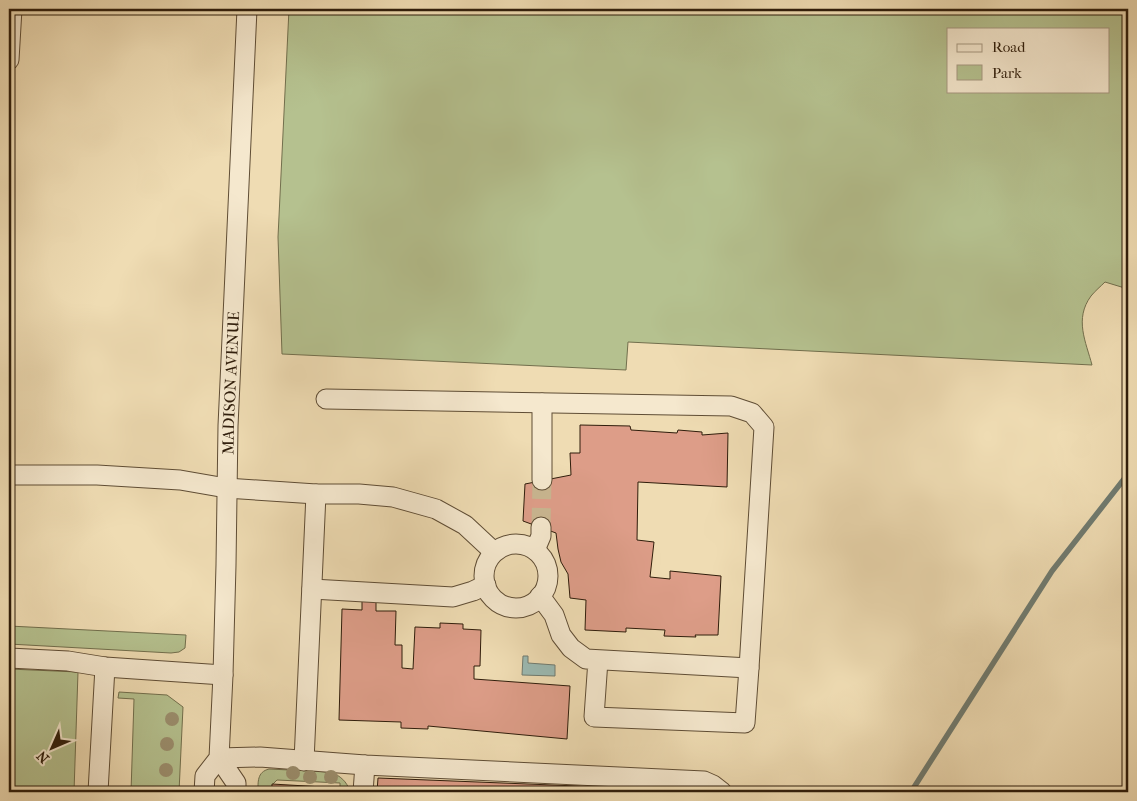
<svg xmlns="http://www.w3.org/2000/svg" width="1137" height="801" viewBox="0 0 1137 801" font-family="'IM FELL French Canon',serif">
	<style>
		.green { fill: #b5c18f; stroke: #726f4d; fill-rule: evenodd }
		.water { fill: #9bbab3; stroke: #707b70 }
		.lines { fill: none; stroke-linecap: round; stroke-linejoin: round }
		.stream { stroke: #707b70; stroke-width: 5.5 }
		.building { fill: #dd9d88; stroke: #2f1d0b }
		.minor-tunnel { stroke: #c9b691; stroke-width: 19; stroke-dasharray: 19 9; stroke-linecap: butt }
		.minor-casing { stroke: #5f4d35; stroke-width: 21 }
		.minor { stroke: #f5e8ce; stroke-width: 19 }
		.tree { fill: #9b8e6d }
		.labels { text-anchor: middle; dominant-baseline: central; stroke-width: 5; stroke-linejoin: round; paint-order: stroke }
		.street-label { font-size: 16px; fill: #2f1d0b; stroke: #f5e8ce }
	</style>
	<rect width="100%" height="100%" fill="#efdcb3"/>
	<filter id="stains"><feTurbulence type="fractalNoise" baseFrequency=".004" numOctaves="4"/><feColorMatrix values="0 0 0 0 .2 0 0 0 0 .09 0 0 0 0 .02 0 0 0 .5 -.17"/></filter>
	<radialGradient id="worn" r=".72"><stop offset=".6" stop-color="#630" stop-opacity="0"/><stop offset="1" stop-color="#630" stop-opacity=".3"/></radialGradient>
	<g class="green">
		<path d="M289,9h839v280l-23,-7c-4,4 -10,9 -14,14 -17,23 -5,46 1,69l-464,-23 -2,28 -344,-16 -4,-117zM948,29h160v62h-160z"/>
		<polygon points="9,626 186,635 185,648 179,652 171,653 9,644"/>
		<polygon points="9,669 78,672 74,792 9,792"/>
		<polygon points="119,692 167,695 183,707 179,792 131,792 134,699 118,698"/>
		<path d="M269,769l62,3c9,4 16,9 19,20h-10v-9l-63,-3 -5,5v7h-14c0,-10 -1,-20 11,-23z"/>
	</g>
	<polygon class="water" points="523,656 528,656 528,663 555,665 555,676 522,675"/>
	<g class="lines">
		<polyline class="stream" points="911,792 1052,571 1128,474"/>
	</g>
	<g class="building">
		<polygon points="580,425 630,426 631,430 677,433 678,430 702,432 702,435 728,433 727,487 638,482 637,540 654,542 650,577 670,579 670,571 721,576 718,635 695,635 696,637 664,636 665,630 626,628 626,632 585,630 586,600 570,598 568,574 561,562 558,549 556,533 523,521 525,484 571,475 570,453 580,453"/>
		<polygon points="362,601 376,602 376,611 396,611 395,645 402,645 402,668 413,669 415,627 440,628 440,623 463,624 463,629 481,630 480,666 474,666 474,679 570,686 567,739 428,726 428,729 401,728 401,722 339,720 342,609 362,610"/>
		<polygon points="378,778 577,786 577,792 377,792"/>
		<polygon points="272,784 340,788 340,792 272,792"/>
		<polygon points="577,786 643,792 577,792"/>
	</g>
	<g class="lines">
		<polyline class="minor-tunnel" points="541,527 542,480"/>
		<defs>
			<g id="minor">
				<polyline points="9,60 12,9"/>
				<polyline points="326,399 731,406 752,413 764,427 749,668"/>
				<polyline points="9,475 97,475 180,480 226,488 316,494 359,494 393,497 436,509 465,525 494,552"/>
				<polyline points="542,480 542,403"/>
				<circle cx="516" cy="576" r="32"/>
				<polyline points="535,550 541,536 541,527"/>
				<polyline points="312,589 453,597 473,591 486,585"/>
				<polyline points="540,596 554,615 561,635 571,648 586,659 749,668 745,723 594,717 598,660"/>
				<polyline points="9,658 68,661 105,667 223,675"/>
				<polyline points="219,758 260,757 365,765 704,781 713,785 722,792"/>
				<polyline points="219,758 236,783 236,792"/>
				<polyline points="304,761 316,494"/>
				<polyline points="98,792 105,667"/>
				<path id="s1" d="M204,792l1,-16 14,-18 4,-83 3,-110 2,-139 19,-417"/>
				<polyline points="363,792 365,765"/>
			</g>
		</defs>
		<use href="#minor" class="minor-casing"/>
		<use href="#minor" class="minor"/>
	</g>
	<g class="tree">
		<circle cx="172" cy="719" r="7"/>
		<circle cx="167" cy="744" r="7"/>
		<circle cx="166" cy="770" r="7"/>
		<circle cx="293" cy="773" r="7"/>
		<circle cx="310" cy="777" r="7"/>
		<circle cx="331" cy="777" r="7"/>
	</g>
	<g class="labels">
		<g class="street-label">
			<text stroke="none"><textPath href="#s1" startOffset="414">MADISON AVENUE</textPath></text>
		</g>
	</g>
	<rect width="1137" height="801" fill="none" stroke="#efdcb3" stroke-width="30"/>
	<rect x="10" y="10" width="1117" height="781" fill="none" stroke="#2f1d0b" stroke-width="2.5"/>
	<rect x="15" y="15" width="1107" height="771" fill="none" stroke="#2f1d0b"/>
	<rect x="947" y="28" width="162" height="65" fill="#f5e8ce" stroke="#a69780"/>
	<rect x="957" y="44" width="25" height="8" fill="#f5e8ce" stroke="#a69780"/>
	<text x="992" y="52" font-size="15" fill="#2f1d0b">Road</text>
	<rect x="957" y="65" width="25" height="15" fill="#b5c18f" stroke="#a69780"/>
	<text x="992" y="78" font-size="15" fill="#2f1d0b">Park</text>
	<g transform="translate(52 748) rotate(225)" stroke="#f5e8ce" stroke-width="4" paint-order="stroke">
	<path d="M0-4L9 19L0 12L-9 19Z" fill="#2f1d0b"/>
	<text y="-8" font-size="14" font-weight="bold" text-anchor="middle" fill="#2f1d0b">N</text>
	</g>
	<rect width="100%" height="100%" filter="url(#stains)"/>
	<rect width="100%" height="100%" fill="url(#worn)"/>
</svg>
